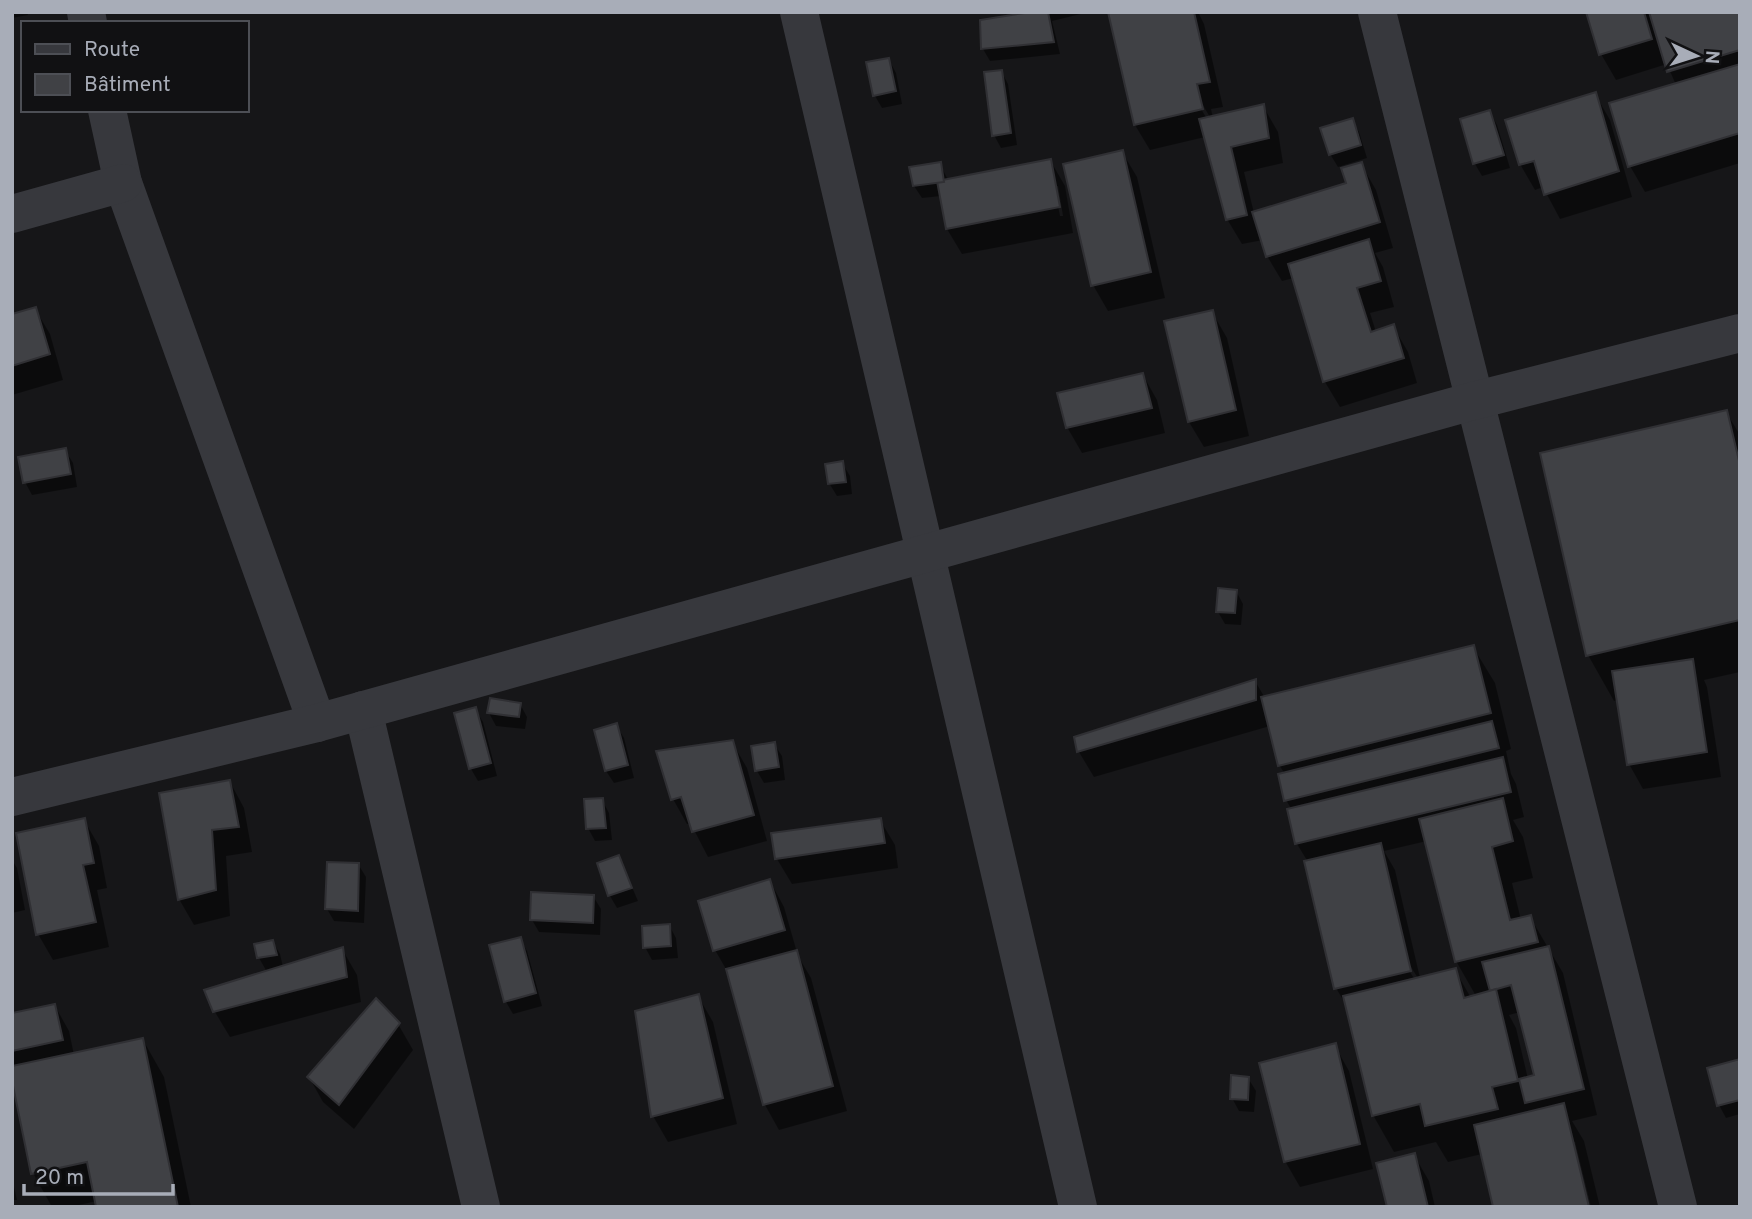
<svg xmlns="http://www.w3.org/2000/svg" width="1752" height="1219" viewBox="0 0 1752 1219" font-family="Overpass,sans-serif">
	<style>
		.shadow { fill: #0007; fill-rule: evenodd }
		.building { fill: #404145; stroke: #303034; stroke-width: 2 }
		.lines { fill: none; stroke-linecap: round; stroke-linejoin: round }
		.minor { stroke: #37383d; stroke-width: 38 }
	</style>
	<rect width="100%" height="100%" fill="#161618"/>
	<g class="shadow">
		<polygon points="12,12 27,12 28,15 12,18"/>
		<polygon points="1019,12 1089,12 1052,21 1060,54 990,61 983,49 982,21 1021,16"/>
		<path d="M1110,12h88l6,12 19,83 -12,2 2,9 50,-12 15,26 5,31 -39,9 10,41 94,-29 13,-20 15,26 17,58 -18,5 8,14 11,40 -24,6 6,19 17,-6 15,26 9,31 -77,24 -15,-25 -31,-104 -12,3 -15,-25 -4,-16 -21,4 -15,-25 -22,-82 -55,13 -15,-25zM1200,100l11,19h-4l-10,-17z"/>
		<polygon points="1588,12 1740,12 1740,163 1645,192 1630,166 1611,104 1676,85 1667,64 1616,80 1601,54"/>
		<polygon points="889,60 896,73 902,104 882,108 875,96 868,64"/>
		<polygon points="1001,71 1008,84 1017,145 1001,148 994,135"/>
		<polygon points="1595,94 1610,120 1632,197 1560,219 1543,187 1535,190 1520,164"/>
		<polygon points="1490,112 1497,125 1510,168 1482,176 1475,164 1462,121"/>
		<polygon points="1352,120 1359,132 1367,158 1338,167 1330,154"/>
		<polygon points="1122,152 1137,177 1165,298 1108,311 1093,285"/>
		<path d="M1050,160l15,26 8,47 -111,21 -15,-25 -6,-33 -19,2 -8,-12 26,-22 8,16zM1054,186h4l5,30h-3z"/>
		<polygon points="35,309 50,334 63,380 12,395 12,316"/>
		<polygon points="1212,312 1227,338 1249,436 1204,447 1189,422 1166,323"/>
		<polygon points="1143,375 1157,400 1165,433 1082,453 1067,427"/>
		<polygon points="1726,412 1740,435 1740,672 1704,680 1707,687 1721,777 1643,789 1629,764 1618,700 1614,701 1588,655"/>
		<polygon points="65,450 73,463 77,487 32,495 25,482"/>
		<polygon points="842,463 850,476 852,494 837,496 829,483"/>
		<polygon points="1236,591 1243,604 1241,625 1225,624 1218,612"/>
		<path d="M1473,647l22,36 16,66 -5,2 5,23 5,10 8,33 -11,3 10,17 10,41 -21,5 9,37 9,-3 33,56 34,142 -25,6 12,20 16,66h-9l-16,-65 -93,12 -34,8 -12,-20 -42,10 -21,-37 -25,-107 -12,-20 -28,-126 -11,-18 -8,-33 3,-1 -6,-10 -1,-26 -6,-9 -9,-39 -176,51 -15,-25 -3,-14 179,-57 10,17zM1427,841l29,120 20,35 -5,2 -16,-28 -35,8 -25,-108 -11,-19zM1408,962l11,18h-4l-10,-16zM1520,1012l16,64 -8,3 -12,-51 -7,-13z"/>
		<polygon points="520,704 527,717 525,729 496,726 489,713"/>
		<polygon points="475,709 483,722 497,776 478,781 471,769 457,714"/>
		<polygon points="616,725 624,738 634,778 614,783 606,771 596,731"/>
		<polygon points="732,742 747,768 767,841 708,857 691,824 687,824 673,799"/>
		<polygon points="774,744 782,756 785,780 764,783 757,771 753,747"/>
		<polygon points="230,782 244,808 252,852 226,856 230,916 194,925 179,899"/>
		<polygon points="602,800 609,813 612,840 595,841 588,828"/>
		<polygon points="84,820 99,846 107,888 97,890 109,947 53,960 38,934"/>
		<polygon points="880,820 895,845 898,868 792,884 777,859"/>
		<polygon points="619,857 638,901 617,908 610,896 599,864"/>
		<polygon points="12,860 17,868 25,910 12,913"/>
		<polygon points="358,864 366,877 364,923 334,921 327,909"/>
		<polygon points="770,881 784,907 798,956 811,978 847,1111 779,1130 765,1105 730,976 715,950"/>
		<polygon points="593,896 601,909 600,935 539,932 532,920"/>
		<polygon points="669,925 676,938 678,958 652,960 645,947"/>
		<polygon points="520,939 527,951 542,1006 513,1014 506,1002 491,946"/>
		<polygon points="273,942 280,954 283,967 342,949 357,975 361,1002 230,1037 215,1012 207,991 267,972 259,958"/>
		<polygon points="698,996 713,1022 737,1124 668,1142 653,1116"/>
		<polygon points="55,1006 69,1031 74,1055 143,1040 164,1077 191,1207 98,1207 97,1201 70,1207 52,1207 33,1173 12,1079 12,1014"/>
		<polygon points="398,1024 413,1050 354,1129 323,1102 309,1077"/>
		<polygon points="1335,1046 1349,1071 1373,1169 1300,1187 1285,1161"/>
		<polygon points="1740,1061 1740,1114 1726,1118 1719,1105"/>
		<polygon points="1248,1078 1256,1091 1254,1112 1239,1111 1232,1098"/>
		<polygon points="1414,1155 1429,1181 1435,1207 1389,1207"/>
		<polygon points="12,1178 17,1200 12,1200"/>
	</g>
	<g class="building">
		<polygon points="1031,12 1048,12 1054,42 981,49 980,20"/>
		<polygon points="1108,12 1194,12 1210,82 1197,84 1203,109 1134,125"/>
		<polygon points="1586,12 1644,12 1652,39 1599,55"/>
		<polygon points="1649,12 1739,12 1740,50 1667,72"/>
		<polygon points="889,58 896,91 873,96 866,62"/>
		<polygon points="1740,64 1740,133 1628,167 1609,103"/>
		<polygon points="1002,70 1011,133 992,136 984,72"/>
		<polygon points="1596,92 1619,171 1544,195 1534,161 1519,165 1505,120"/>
		<polygon points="1264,104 1269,138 1231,147 1247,215 1226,220 1199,119"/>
		<polygon points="1490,110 1504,155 1473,164 1460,119"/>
		<polygon points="1353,118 1361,145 1329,155 1320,128"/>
		<polygon points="1123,150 1151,272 1091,286 1063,164"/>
		<polygon points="1051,159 1060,207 946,229 937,181"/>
		<polygon points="941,162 944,182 913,186 909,167"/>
		<polygon points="1362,162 1380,222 1266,257 1252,212 1346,183 1341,168"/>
		<polygon points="1369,239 1381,281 1357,288 1371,332 1394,324 1404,358 1323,382 1288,264"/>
		<polygon points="36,307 50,354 12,366 12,314"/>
		<polygon points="1213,310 1236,410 1188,422 1164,321"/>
		<polygon points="1143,373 1152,408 1066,428 1057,393"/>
		<polygon points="1727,410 1740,465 1740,620 1586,656 1540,453"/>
		<polygon points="66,448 71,474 23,483 18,457"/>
		<polygon points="843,461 846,482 828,484 825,464"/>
		<polygon points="1218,588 1237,590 1235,613 1216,612"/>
		<polygon points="1474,645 1491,713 1278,766 1261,697"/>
		<polygon points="1693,659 1707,752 1627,765 1612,671"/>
		<polygon points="1256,679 1256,700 1077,752 1074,737"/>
		<polygon points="490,698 521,703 519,717 487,713"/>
		<polygon points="476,707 491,763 469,769 454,713"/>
		<polygon points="1492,721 1499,748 1284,801 1278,774"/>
		<polygon points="617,723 628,765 605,771 594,730"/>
		<polygon points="733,740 754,815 692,832 681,797 671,800 656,751"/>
		<polygon points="775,742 779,767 755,771 751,746"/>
		<polygon points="1503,757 1511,792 1295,844 1287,809"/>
		<polygon points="230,780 239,827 212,830 216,890 178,900 159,793"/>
		<polygon points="603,798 606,828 586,829 584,799"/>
		<polygon points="1503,798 1513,841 1492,847 1510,920 1531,915 1538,942 1455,962 1419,819"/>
		<polygon points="85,818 94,863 83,865 96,922 36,935 16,833"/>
		<polygon points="881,818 885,843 775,859 771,833"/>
		<polygon points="1381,843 1411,971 1334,989 1304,861"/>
		<polygon points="619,855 632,888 608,896 597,863"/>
		<polygon points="327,862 359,863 358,911 325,909"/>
		<polygon points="770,879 785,930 713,951 698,901"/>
		<polygon points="531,892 594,895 593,923 530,920"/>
		<polygon points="670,924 671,946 643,948 642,926"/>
		<polygon points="521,937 536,993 504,1002 489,945"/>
		<polygon points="273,940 277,955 257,958 254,944"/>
		<polygon points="1549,946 1584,1089 1525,1103 1519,1079 1534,1075 1511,985 1490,991 1482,962"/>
		<polygon points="343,947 347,977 213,1012 204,990"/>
		<polygon points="797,950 833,1086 763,1105 726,969"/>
		<polygon points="1456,968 1464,998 1496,989 1518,1081 1492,1087 1498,1109 1425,1126 1420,1104 1372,1116 1343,996"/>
		<polygon points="699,994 723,1098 651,1117 635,1011"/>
		<polygon points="376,998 400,1023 339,1105 307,1077"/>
		<polygon points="55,1004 63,1040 12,1051 12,1013"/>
		<polygon points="143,1038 178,1207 96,1207 87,1162 31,1174 12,1081 12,1066"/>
		<polygon points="1336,1043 1360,1144 1284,1162 1259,1063"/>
		<polygon points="1740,1059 1740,1100 1717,1106 1707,1068"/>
		<polygon points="1231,1075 1249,1077 1248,1100 1230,1099"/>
		<polygon points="1564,1103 1589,1207 1493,1207 1474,1125"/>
		<polygon points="1415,1153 1428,1207 1387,1207 1376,1163"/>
	</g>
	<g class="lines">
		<g class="minor">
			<polyline points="86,12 88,23"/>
			<polyline points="799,12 1078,1207"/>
			<polyline points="1377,12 1678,1207"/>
			<polyline points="107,110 123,183 317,723"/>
			<polyline points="12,214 123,183"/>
			<polyline points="363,710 481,1207"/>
			<polyline points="12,797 317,723 1473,401 1740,333"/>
		</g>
	</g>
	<rect width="1752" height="1219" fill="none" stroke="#a8adb8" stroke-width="28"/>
	<rect x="21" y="21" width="228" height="91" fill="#111113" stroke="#4d4f55" stroke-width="2"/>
	<rect x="35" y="44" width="35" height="10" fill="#37383d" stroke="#4d4f55" stroke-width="2"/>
	<text x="84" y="56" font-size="21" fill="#a8adb8">Route</text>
	<rect x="35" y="74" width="35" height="21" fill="#404145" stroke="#4d4f55" stroke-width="2"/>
	<text x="84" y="91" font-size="21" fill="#a8adb8">Bâtiment</text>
	<g transform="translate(1696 56) rotate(94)" stroke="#111113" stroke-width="5" paint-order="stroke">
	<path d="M0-5L12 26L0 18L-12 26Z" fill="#a8adb8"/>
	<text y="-10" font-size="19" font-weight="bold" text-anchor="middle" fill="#a8adb8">N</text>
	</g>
	<path d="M24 1184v10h149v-10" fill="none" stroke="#a8adb8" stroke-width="3.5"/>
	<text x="35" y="1184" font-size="21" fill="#a8adb8" stroke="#111113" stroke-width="5" paint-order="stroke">20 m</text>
</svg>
